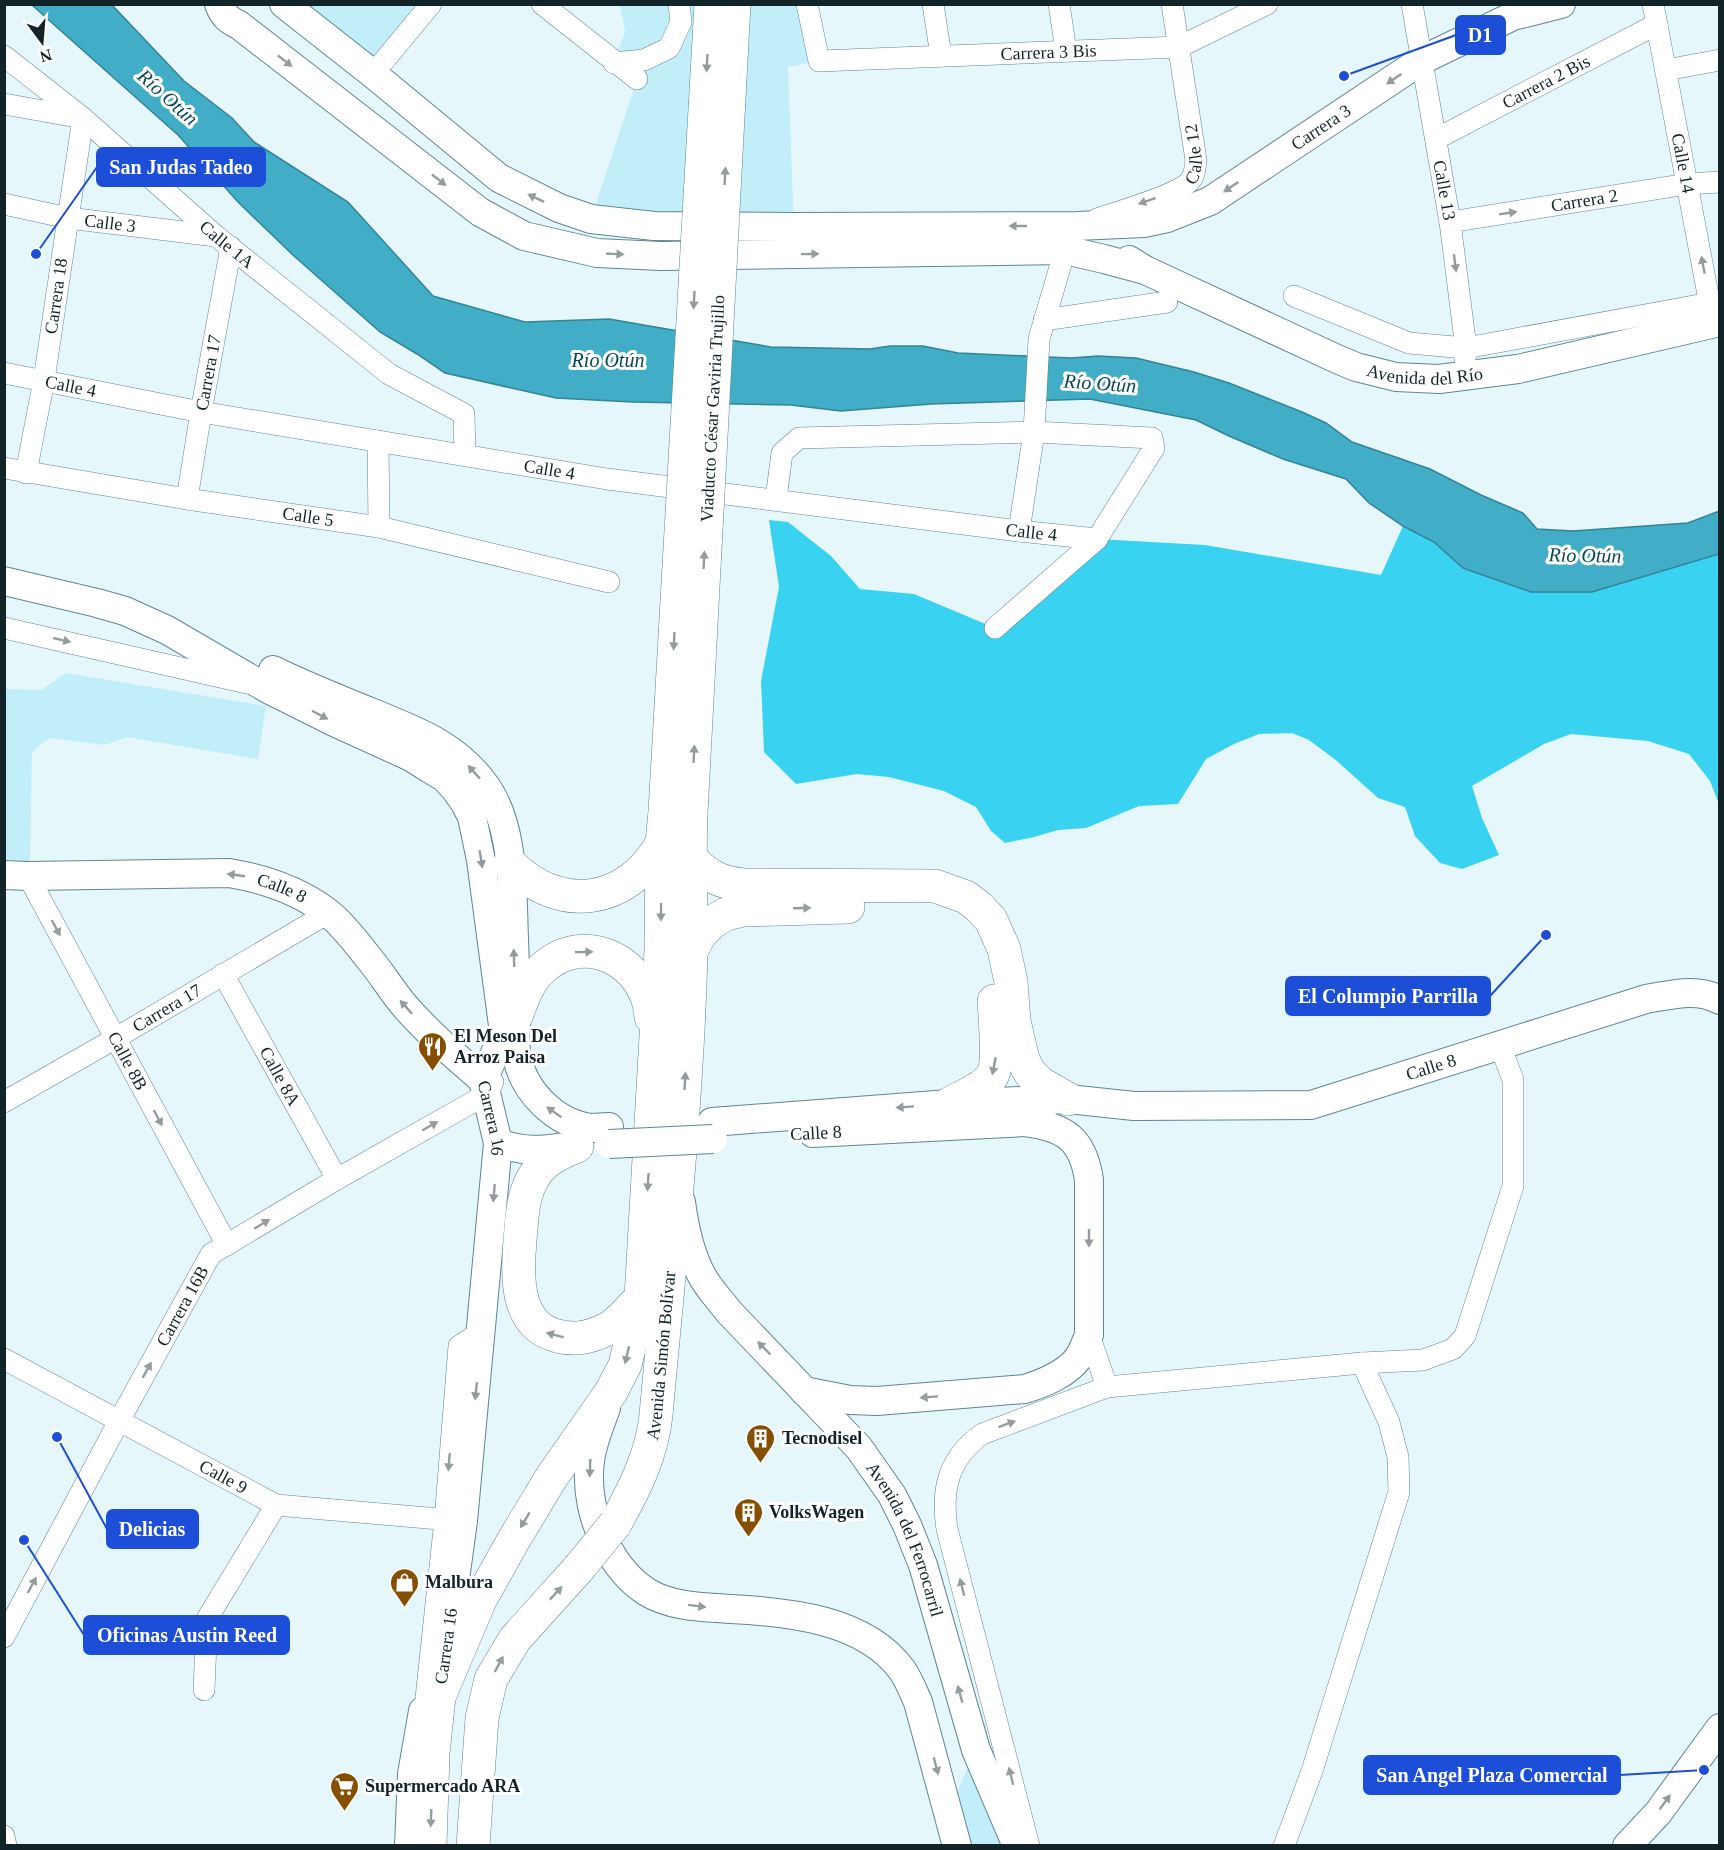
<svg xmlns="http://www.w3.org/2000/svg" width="1724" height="1850" viewBox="0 0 1724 1850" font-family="Georgia,serif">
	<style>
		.green { fill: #c1eef9 }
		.forest { fill: #3ad2f1 }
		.water { fill: #41adc6; stroke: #338497; stroke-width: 1.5 }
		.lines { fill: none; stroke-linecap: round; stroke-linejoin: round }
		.street-casing { stroke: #5e8792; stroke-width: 22 }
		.secondary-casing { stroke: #5e8792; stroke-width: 30 }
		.primary-casing { stroke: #5e8792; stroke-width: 34 }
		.street { stroke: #fff; stroke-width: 21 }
		.secondary { stroke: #fff; stroke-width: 28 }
		.primary { stroke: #fff; stroke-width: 33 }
		.secondary-bridge-casing { stroke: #5e8792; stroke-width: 30; stroke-linecap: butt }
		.primary-bridge-casing { stroke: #5e8792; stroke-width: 34; stroke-linecap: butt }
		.secondary-bridge { stroke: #fff; stroke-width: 28 }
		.primary-bridge { stroke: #fff; stroke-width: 33 }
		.oneway { fill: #959c9e }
		.labels { text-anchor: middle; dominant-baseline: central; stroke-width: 6; stroke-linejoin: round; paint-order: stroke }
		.street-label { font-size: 18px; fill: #132428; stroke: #fff }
		.poi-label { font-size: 18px; font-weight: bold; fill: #132428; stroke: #fff; text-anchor: start }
		.water-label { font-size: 20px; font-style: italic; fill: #074956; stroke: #fff }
		.leader { fill: none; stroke: #1d4ed8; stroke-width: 2 }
		.callout-dot { fill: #1d4ed8; stroke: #fff; stroke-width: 2 }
		.callout { fill: #1d4ed8; stroke: #1d4ed8; stroke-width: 2 }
		.callout-label { font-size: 20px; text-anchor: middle; font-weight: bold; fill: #fff }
	</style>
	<rect width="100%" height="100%" fill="#e6f7fc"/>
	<g class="green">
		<polygon points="284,5 431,5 373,74"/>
		<polygon points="620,5 807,5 819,61 788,67 794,227 591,219 637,79 614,63 625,31"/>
		<polygon points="66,673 266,706 258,759 127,737 105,745 50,738 32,752 30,866 5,866 5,689 41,690"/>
		<polygon points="976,1750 1017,1845 957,1845 949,1816 962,1780"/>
	</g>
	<polygon class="forest" points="769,520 788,522 831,556 860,589 914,594 995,628 1097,539 1205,545 1381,575 1403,526 1434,542 1463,568 1531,592 1592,592 1719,554 1719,804 1710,781 1689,754 1648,741 1571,734 1544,744 1472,786 1482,818 1499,855 1462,869 1440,863 1415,836 1405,807 1378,798 1337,761 1309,740 1292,733 1259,734 1234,744 1206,759 1178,804 1139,806 1086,828 1058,830 1034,837 1005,843 991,831 976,807 944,791 889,777 857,774 796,784 764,752 761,681 779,587"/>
	<polygon class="water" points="32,5 112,5 184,81 232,118 254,142 348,202 433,296 525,322 609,319 771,347 870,349 890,346 923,346 958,353 1071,358 1098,356 1136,358 1194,372 1229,383 1302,412 1326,423 1352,442 1430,469 1481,495 1523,513 1537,529 1573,531 1688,523 1719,511 1719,554 1592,592 1531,592 1463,568 1434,542 1403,526 1369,503 1346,479 1283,459 1229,436 1196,420 1090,399 931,404 841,411 791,405 633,402 556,398 445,373 417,354 380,332 294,256 238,202 178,135"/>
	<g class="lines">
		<defs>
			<g id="street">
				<polyline points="542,4 637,79"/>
				<path id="s1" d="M807,4l12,57 360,-14 88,-43"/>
				<polyline points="933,4 941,56"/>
				<polyline points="1059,4 1066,51"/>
				<path id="s2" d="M1412,4l38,218 16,126 -1,12"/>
				<path id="s3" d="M1653,4l59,312"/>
				<path id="s4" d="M4,56l79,62 133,118 173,138 75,40 1,41"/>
				<polyline points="614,63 644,60 669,48 681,22 679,4"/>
				<polyline points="1666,70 1720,60"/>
				<polyline points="373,74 431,4"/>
				<polyline points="4,104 83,118 44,380 26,473"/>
				<path id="s5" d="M1436,139l221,-115"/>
				<path id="s6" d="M4,204l64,14 148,18"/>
				<path id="s7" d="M1097,219c20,-7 80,-24 92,-37 6,-6 6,-14 7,-22l-24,-156"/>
				<path id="s8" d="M1450,222l237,-38 33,-2"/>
				<polyline points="1294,296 1409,343 1466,348 1710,303"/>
				<polyline points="1044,320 1167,302"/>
				<path id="s9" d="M4,373l197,39 406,67 412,52 78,8"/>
				<polyline points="378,441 379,527"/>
				<path id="s10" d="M4,468l183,31 192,28 230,55"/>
				<path id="s11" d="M187,499l14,-87 30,-165"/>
				<polyline points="776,499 782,453 799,438 1034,432 1152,438 1154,448 1097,539 995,628"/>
				<polyline points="1019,531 1034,432 1039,339 1065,250"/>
				<polyline points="4,628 247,683"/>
				<path id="s12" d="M28,876l199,369"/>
				<path id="s13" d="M223,974l114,205"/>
				<path id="s14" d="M4,1102l112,-64 212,-125"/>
				<polyline points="1089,1335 1107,1387"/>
				<path id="s15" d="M4,1359l272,146 187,16"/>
				<path id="s16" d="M4,1637l115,-216 92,-167 126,-75 150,-85 6,-12"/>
				<polyline points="204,1690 207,1619 276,1505"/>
				<polyline points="426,1698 445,1520 459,1346 481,1332"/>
				<polyline points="4,1836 6,1846"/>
				<path d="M1029,1846l-82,-317c-6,-40 1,-70 35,-95l125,-47 255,-24 61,-3 30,-11 12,-13 48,-150v-106l-13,-35"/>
				<polyline points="1284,1846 1312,1771 1399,1492 1398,1457 1389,1422 1362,1363"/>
			</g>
			<g id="secondary">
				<path d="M219,4c4,11 9,16 20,21l241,187 44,24 73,17 64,3 404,-6 39,9 41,11"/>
				<path id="s17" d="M284,4l89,70 126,104 60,30 32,11 63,7 140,1 283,-1 67,-3 23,-5 43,-17 212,-141 91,-44 48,-12"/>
				<path id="s18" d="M1129,260l16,10 192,89 19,8 40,10 43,2 79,-10 202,-47"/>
				<path id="s19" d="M4,581l93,22 28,8 42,19 101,59 64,32 79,36 19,12 15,9 10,11 10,14 7,14 9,43 23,173 -21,47 15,63 -35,378 -21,153"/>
				<path d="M273,670c32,16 66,29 100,43 44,18 83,32 112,72 30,41 27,106 29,154 1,26 2,51 2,77 0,14 -2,27 1,41 7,35 38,66 74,71 5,0 12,-1 18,-1"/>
				<path id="s20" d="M4,875l24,1 201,-3c36,6 69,17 98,39 12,9 30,31 40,44 13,15 23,32 36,48 24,28 52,52 80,76"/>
				<path id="s21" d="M712,1122l237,-18 119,-5 66,7 177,-1 335,-106c25,-4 50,-12 74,1"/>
				<polyline points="813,1133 1025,1122 1043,1120"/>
				<path d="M498,1143c29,10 44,7 74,3"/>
				<path id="s22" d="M681,1202c3,23 9,51 20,72 7,14 19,26 28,38l130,136 33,47 15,30 16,40 53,185 41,96"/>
				<path d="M804,1391l46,9 27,1 148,-12c19,-6 42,-15 54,-32 4,-6 7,-15 10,-22v-155c-6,-41 -24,-53 -64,-58"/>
				<path d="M606,1408c-6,17 -14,35 -16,53 -4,28 3,59 16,84 10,19 22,35 41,47 24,15 57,15 84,17 57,3 134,10 171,61 7,10 11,21 16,32l39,144"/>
				<polyline points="409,1846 412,1774 423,1711"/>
				<polyline points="1627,1846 1658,1813 1720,1728"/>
			</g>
			<g id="primary">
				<path d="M689,856c16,19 31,27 55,29l191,1 31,11 13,10 12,13 13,29 7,33 3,39 9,39 7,13 10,10 28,16"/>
				<path d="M510,864c50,50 117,41 152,-21"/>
				<polyline points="691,952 699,936 711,923 726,914 744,910 848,907"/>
				<path d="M516,1016c7,-18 12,-35 27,-48 43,-39 105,-5 108,49"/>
				<path d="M949,1104c14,-8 34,-15 43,-28 7,-11 3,-60 2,-75"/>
				<path d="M577,1146c-17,7 -35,15 -44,32 -11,19 -11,41 -13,62 -3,34 -5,83 34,95 19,6 35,3 53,-6 11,-5 24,-22 34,-31"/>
				<path id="s23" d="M615,1524c19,-34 37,-69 41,-109 14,-154 31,-307 35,-462 1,-47 -2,-93 0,-140"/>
				<polyline points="430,1846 433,1753 439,1697 480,1600 513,1541 551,1478 611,1392 625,1365 641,1298 661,950 662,843 665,812"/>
				<polyline points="473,1846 482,1718 491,1679 515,1639 579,1568"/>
			</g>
		</defs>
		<use href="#street" class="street-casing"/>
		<use href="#secondary" class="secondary-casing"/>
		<use href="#primary" class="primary-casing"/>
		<use href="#street" class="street"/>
		<use href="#secondary" class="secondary"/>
		<use href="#primary" class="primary"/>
		<defs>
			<polyline id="secondary-bridge" points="609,1144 713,1139"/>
			<g id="primary-bridge">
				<polyline points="665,812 711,4"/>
				<path id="s24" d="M691,813l43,-809"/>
				<polyline points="579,1568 615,1524"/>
			</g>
		</defs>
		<use href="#secondary-bridge" class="secondary-bridge-casing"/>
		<use href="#primary-bridge" class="primary-bridge-casing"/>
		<use href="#secondary-bridge" class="secondary-bridge"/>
		<use href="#primary-bridge" class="primary-bridge"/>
	</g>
	<defs><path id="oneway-solid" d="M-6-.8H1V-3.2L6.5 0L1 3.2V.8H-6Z" transform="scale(1.5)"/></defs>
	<g class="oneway">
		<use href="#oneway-solid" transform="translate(285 61) rotate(38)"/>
		<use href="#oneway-solid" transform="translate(707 63) rotate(93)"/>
		<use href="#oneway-solid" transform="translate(1394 79) rotate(146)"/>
		<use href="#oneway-solid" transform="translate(725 176) rotate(-87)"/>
		<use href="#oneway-solid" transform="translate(439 180) rotate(38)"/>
		<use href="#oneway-solid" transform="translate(1231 187) rotate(146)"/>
		<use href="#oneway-solid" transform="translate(536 198) rotate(-155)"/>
		<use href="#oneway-solid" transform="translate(1147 201) rotate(161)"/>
		<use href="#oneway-solid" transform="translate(1508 213) rotate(-9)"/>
		<use href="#oneway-solid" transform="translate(1018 226) rotate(180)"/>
		<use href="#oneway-solid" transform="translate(615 254) rotate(3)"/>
		<use href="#oneway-solid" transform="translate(810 254) rotate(-1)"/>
		<use href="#oneway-solid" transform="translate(1455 263) rotate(83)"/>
		<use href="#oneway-solid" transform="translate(1703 265) rotate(-101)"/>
		<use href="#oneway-solid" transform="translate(694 300) rotate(93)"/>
		<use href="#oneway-solid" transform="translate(704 560) rotate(-87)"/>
		<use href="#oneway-solid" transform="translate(62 640) rotate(13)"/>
		<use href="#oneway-solid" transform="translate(674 641) rotate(93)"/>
		<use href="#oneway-solid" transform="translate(320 715) rotate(28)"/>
		<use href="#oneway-solid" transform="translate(694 754) rotate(-87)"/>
		<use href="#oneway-solid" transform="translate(474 772) rotate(-132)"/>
		<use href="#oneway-solid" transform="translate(481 859) rotate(81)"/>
		<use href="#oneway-solid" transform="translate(236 875) rotate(-172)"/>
		<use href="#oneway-solid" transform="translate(802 908) rotate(-2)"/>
		<use href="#oneway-solid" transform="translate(661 912) rotate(91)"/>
		<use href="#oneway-solid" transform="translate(56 928) rotate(62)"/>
		<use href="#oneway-solid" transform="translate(584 952) rotate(-1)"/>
		<use href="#oneway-solid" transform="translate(514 958) rotate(-92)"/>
		<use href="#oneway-solid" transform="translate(406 1007) rotate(-132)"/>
		<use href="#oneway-solid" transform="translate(994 1066) rotate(101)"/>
		<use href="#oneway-solid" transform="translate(685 1081) rotate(-87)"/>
		<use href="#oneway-solid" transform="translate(905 1107) rotate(176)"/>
		<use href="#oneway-solid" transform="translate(554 1112) rotate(-145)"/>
		<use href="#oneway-solid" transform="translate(158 1118) rotate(62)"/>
		<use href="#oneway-solid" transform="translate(430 1126) rotate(-30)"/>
		<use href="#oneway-solid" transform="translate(648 1182) rotate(94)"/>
		<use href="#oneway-solid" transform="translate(494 1193) rotate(95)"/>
		<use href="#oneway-solid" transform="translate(262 1224) rotate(-31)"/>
		<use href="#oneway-solid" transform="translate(1089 1238) rotate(90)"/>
		<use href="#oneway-solid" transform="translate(555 1335) rotate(-165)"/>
		<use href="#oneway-solid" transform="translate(764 1348) rotate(-134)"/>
		<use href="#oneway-solid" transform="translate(627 1355) rotate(103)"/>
		<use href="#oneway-solid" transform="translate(147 1370) rotate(-61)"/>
		<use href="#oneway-solid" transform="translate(476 1391) rotate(96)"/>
		<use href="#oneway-solid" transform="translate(929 1397) rotate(176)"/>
		<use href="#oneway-solid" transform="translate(1007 1424) rotate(-20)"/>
		<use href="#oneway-solid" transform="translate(449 1462) rotate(95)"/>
		<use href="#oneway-solid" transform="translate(590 1468) rotate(92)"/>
		<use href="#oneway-solid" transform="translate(525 1520) rotate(121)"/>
		<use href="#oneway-solid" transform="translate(32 1585) rotate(-62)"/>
		<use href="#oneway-solid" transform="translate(962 1587) rotate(-104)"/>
		<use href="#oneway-solid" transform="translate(556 1593) rotate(-47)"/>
		<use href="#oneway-solid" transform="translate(697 1606) rotate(7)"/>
		<use href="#oneway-solid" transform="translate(499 1664) rotate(-62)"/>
		<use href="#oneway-solid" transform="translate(960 1694) rotate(-106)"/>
		<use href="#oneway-solid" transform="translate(936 1766) rotate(75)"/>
		<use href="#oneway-solid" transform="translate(1011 1776) rotate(-104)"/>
		<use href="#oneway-solid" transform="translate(1665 1802) rotate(-54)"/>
		<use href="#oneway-solid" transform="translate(431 1818) rotate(92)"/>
	</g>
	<defs>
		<symbol id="restaurant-pin" viewBox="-11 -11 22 30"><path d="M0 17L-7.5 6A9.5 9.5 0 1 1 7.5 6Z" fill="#864e00" stroke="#fff"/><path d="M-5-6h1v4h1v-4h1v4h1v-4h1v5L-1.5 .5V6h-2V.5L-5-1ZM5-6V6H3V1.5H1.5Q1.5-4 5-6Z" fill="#fff"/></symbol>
		<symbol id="building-pin" viewBox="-11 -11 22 30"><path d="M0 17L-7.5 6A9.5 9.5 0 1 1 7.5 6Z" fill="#864e00" stroke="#fff"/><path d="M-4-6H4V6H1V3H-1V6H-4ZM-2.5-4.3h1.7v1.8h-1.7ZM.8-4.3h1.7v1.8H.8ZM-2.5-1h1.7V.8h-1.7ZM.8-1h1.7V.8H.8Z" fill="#fff"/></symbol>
		<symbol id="shop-pin" viewBox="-11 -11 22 30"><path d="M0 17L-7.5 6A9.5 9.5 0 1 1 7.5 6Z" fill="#864e00" stroke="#fff"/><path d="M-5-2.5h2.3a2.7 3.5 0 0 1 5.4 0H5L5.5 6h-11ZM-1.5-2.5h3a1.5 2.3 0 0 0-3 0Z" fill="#fff"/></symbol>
		<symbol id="supermarket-pin" viewBox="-11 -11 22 30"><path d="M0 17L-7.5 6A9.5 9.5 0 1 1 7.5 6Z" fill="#864e00" stroke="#fff"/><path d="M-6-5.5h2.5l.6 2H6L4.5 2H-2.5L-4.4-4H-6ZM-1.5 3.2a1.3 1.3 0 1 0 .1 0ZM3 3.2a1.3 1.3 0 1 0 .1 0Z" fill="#fff"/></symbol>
	</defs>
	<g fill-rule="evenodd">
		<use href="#restaurant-pin" x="416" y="1030" width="33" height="45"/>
		<use href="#building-pin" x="744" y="1422" width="33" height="45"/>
		<use href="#building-pin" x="732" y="1496" width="33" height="45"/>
		<use href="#shop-pin" x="388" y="1566" width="33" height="45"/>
		<use href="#supermarket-pin" x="328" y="1770" width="33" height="45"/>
	</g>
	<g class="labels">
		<g class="street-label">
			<text stroke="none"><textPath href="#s1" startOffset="288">Carrera 3 Bis</textPath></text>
			<text stroke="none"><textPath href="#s5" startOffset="124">Carrera 2 Bis</textPath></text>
			<text stroke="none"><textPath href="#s17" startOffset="1134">Carrera 3</textPath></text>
			<text stroke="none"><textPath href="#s7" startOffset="129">Calle 12</textPath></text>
			<text stroke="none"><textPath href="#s3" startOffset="162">Calle 14</textPath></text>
			<text stroke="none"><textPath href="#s2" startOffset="189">Calle 13</textPath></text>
			<text stroke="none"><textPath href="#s8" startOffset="136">Carrera 2</textPath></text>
			<text stroke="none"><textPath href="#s6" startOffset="108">Calle 3</textPath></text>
			<text stroke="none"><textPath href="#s4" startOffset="292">Calle 1A</textPath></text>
			<text transform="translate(56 296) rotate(-82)">Carrera 18</text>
			<text stroke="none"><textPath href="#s18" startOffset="321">Avenida del Río</textPath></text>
			<text stroke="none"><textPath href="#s11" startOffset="128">Carrera 17</textPath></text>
			<text stroke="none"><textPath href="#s9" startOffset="68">Calle 4</textPath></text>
			<text stroke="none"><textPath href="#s24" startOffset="405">Viaducto César Gaviria Trujillo</textPath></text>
			<text stroke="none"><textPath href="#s9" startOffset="554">Calle 4</textPath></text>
			<text stroke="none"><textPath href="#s10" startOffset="308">Calle 5</textPath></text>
			<text stroke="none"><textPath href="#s9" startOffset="1040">Calle 4</textPath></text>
			<text stroke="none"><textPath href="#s20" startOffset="280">Calle 8</textPath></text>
			<text stroke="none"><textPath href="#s14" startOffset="188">Carrera 17</textPath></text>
			<text stroke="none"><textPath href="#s12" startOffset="210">Calle 8B</textPath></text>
			<text stroke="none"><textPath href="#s21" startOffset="726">Calle 8</textPath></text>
			<text stroke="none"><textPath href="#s13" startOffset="117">Calle 8A</textPath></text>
			<text stroke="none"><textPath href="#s19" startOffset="843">Carrera 16</textPath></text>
			<text transform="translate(816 1133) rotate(-3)">Calle 8</text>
			<text stroke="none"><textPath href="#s16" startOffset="376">Carrera 16B</textPath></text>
			<text stroke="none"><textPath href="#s23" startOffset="177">Avenida Simón Bolívar</textPath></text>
			<text stroke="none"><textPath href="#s15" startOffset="249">Calle 9</textPath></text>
			<text stroke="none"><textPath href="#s22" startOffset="414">Avenida del Ferrocarril</textPath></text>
			<text transform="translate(446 1646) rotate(-82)">Carrera 16</text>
		</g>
		<g class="poi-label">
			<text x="454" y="1036">El Meson Del<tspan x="454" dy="21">Arroz Paisa</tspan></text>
			<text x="782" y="1438">Tecnodisel</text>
			<text x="769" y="1512">VolksWagen</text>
			<text x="425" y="1582">Malbura</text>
			<text x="365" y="1786">Supermercado ARA</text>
		</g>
		<g class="water-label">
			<text transform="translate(168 97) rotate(42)">Río Otún</text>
			<text x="608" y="360">Río Otún</text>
			<text transform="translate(1100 383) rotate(4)">Río Otún</text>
			<text transform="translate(1585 555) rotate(1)">Río Otún</text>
		</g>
	</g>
	<path class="leader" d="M1344 76L1456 35M36 254L97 167M1546 935L1490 996M57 1437L107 1529M24 1540L84 1635M1704 1770L1620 1775"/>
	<g class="callout-dot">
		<circle cx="1344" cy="76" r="6"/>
		<circle cx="36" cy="254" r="6"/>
		<circle cx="1546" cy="935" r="6"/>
		<circle cx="57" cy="1437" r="6"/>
		<circle cx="24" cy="1540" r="6"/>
		<circle cx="1704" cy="1770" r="6"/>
	</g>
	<g class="callout">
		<rect x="1456" y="16" width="49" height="38" rx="6"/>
		<rect x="97" y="148" width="168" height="38" rx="6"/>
		<rect x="1286" y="977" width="204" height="38" rx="6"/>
		<rect x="107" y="1510" width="91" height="38" rx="6"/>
		<rect x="84" y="1616" width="205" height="38" rx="6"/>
		<rect x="1364" y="1756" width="256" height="38" rx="6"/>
	</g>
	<g class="callout-label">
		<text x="1480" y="42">D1</text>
		<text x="181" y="174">San Judas Tadeo</text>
		<text x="1388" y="1003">El Columpio Parrilla</text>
		<text x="152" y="1536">Delicias</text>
		<text x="187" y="1642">Oficinas Austin Reed</text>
		<text x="1492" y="1782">San Angel Plaza Comercial</text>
	</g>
	<rect width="1724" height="1850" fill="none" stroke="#132428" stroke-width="12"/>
	<g transform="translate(42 42) rotate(164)" stroke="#ffffff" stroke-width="4.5" paint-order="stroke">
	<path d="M0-4.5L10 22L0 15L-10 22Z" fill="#132428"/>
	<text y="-9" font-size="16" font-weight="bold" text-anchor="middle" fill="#132428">N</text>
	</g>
</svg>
